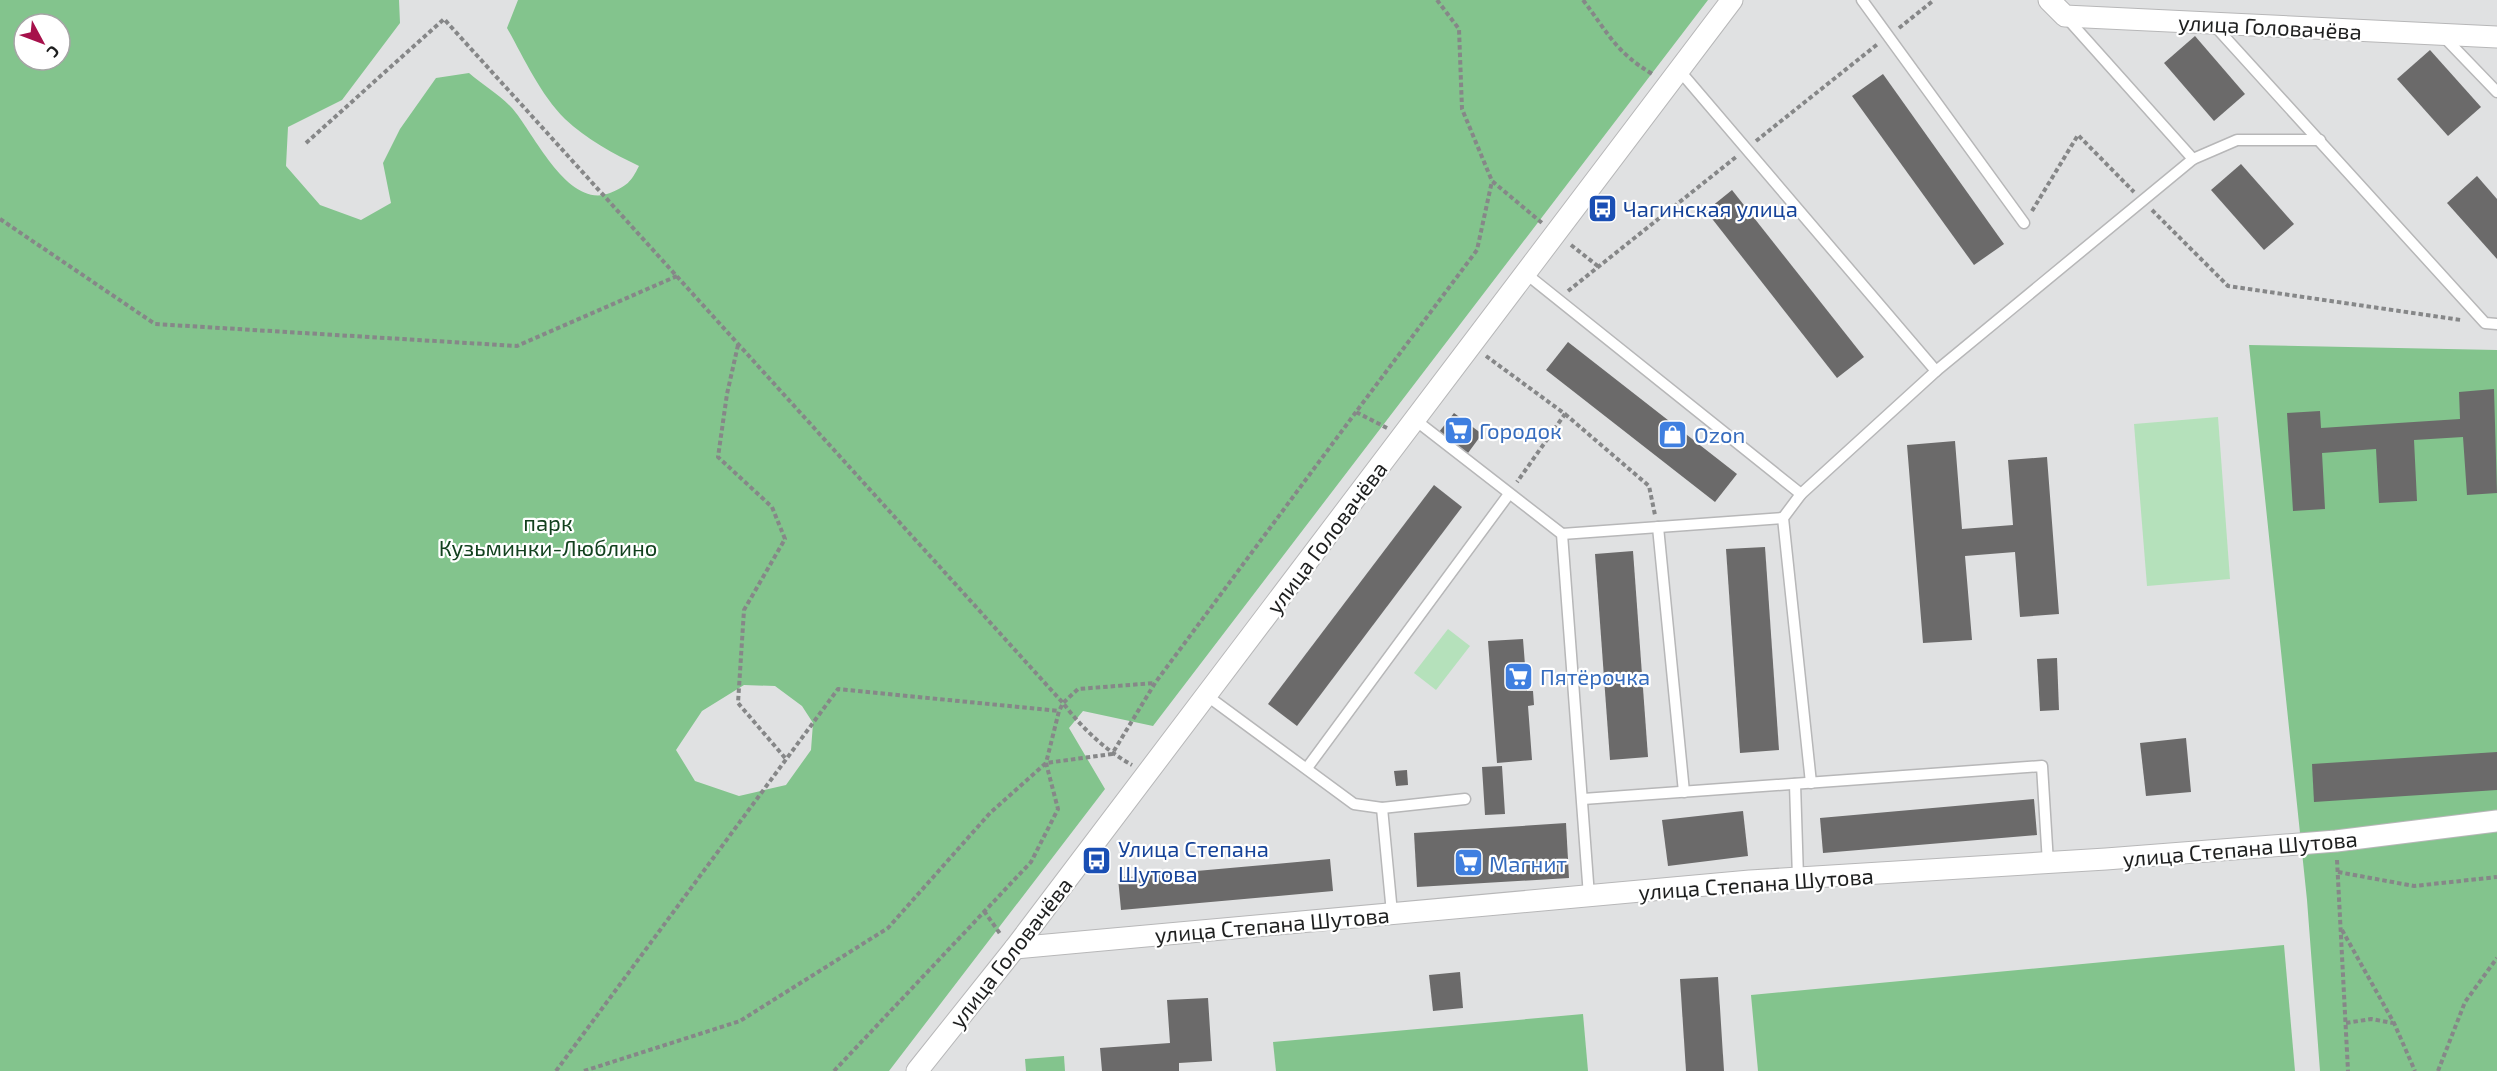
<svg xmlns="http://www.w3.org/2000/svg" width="2497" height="1071" viewBox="0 0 2497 1071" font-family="'Exo 2',sans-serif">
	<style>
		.green { fill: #b5e1bb }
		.forest { fill: #83c48d; fill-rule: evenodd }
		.building { fill: #6b6a6a }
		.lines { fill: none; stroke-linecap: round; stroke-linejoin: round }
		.lane-casing { stroke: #b7b7b8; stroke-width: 13 }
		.street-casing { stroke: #b7b7b8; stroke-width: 23 }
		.path { stroke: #868788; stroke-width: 4; stroke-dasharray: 4.5 3; stroke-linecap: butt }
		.lane { stroke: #fff; stroke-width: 10 }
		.street { stroke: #fff; stroke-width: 21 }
		.labels { text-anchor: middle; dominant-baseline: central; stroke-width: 4.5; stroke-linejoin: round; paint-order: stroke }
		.street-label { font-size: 22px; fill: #1e1f1f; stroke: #fff }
		.transit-label { font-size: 22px; fill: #164399; stroke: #fff; text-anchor: start }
		.shop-label { font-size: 22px; fill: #366cbe; stroke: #fff; text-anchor: start }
		.park-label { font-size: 22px; fill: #12411e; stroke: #fff }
	</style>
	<rect width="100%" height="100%" fill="#e0e1e2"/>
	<g class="green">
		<polygon points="2218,417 2230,579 2147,586 2134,424"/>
		<polygon points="1448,629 1470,646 1436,690 1414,673"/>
	</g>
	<g class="forest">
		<path d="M0,0h399l1,23 -58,77 -54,27 -2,39 34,39 41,15 30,-17 -8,-40 17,-34 36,-51 33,-5c14,12 31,22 43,35 22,25 56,102 98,85 17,-7 21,-11 29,-27 -25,-12 -53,-27 -74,-47 -25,-25 -41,-61 -58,-91l11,-28h1190l-555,726 -70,-15 -14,17 36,61 -216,282h-889zM24,24h36v36h-36zM744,685l31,1 27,20 11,17 -2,27 -25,35 -47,11 -44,-15 -19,-31 26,-39z"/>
		<polygon points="2249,345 2497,350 2497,1071 2320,1071 2307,900"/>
		<polygon points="2284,945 2295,1071 1758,1071 1751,995"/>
		<polygon points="1583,1014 1588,1071 1276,1071 1273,1042"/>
		<polygon points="1064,1056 1065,1071 1026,1071 1025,1059"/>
	</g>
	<g class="building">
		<polygon points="2195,36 2245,94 2214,121 2164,63"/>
		<polygon points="2430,50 2481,107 2448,136 2397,79"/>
		<polygon points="1883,74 2004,244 1974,265 1852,96"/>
		<polygon points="2241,164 2294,224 2264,250 2211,190"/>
		<polygon points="2477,176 2497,199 2497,259 2447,203"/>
		<polygon points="1732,190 1864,357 1837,378 1706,211"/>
		<polygon points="1568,342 1737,474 1715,502 1546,370"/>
		<polygon points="2494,389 2497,493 2467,495 2463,437 2414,440 2417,501 2379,503 2376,449 2322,453 2325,509 2293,511 2287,413 2320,411 2321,428 2460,419 2459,392"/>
		<polygon points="1454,413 1482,434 1468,453 1439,432"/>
		<polygon points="1955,441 1962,529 2013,525 2008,460 2047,457 2059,614 2020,617 2015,552 1965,556 1972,640 1923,643 1907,445"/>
		<polygon points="1434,485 1462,507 1297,726 1268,704"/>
		<polygon points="1765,547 1779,750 1740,753 1726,549"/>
		<polygon points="1633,551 1648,757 1610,760 1595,554"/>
		<polygon points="1523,639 1527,691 1533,691 1534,705 1528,706 1532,760 1497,763 1488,641"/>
		<polygon points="2057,658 2059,710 2040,711 2037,659"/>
		<polygon points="2186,738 2191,792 2146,796 2140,743"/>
		<polygon points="2497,752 2497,790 2314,802 2312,764"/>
		<polygon points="1502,766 1505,814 1485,815 1482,767"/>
		<polygon points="1407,770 1408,785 1396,786 1394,771"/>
		<polygon points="2034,799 2037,835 1823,853 1820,818"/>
		<polygon points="1743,811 1748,856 1668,866 1662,820"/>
		<polygon points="1566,823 1569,878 1417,887 1414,833"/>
		<polygon points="1330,859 1333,891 1121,910 1118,878"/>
		<polygon points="1460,972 1463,1008 1433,1011 1429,975"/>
		<polygon points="1718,977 1724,1071 1686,1071 1680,979"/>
		<polygon points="1208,998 1212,1061 1179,1063 1179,1071 1102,1071 1100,1048 1170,1043 1167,1000"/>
	</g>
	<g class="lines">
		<defs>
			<g id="lane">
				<polyline points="1862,0 2024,223"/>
				<polyline points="2065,16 2193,159"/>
				<polyline points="2213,24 2485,323 2497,324"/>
				<polyline points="2443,36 2497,92"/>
				<polyline points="1679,70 1936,371"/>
				<polyline points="1525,273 1801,494"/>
				<polyline points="1414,419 1562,534 1589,896"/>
				<polyline points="1658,527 1684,792"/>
				<polyline points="1562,534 1783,518"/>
				<polyline points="1206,695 1354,804 1382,808 1465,799"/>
				<polyline points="1307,768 1509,494"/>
				<polyline points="1811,783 1783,518 1801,494 1936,371 2193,159 2237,140 2320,140"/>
				<polyline points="1795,784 1798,878"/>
				<polyline points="1583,799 2042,766 2048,863"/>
				<polyline points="1382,808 1392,913"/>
			</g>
			<g id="street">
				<polyline points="2049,0 2065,16 2497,37"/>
				<polyline points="1015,948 1750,881 2106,859 2336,841 2497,821"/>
				<polyline points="917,1071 1015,948 1732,0"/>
			</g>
		</defs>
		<use href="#lane" class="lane-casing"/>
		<use href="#street" class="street-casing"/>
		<g class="path">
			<polyline points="1437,0 1459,29 1462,109 1492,181 1542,223"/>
			<path d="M1583,0c26,34 32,52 71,75"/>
			<polyline points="1899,28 1934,0"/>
			<polyline points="1756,141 1879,43"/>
			<path d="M306,143l138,-124 619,684c19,25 42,47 69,62"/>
			<polyline points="2152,210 2228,286 2461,320"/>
			<polyline points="2032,211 2078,135 2134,192"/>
			<polyline points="0,219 155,324 517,346 677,276"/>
			<polyline points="1571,245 1599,267"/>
			<polyline points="1568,291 1736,157"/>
			<polyline points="738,345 727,394 718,457 772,507 785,539 744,610 738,703 786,759"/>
			<polyline points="1486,356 1565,414 1517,482"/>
			<polyline points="1565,414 1649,486 1655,515"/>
			<polyline points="1387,428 1356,412 1477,250 1492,181"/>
			<polyline points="2337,860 2348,1071"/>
			<polyline points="2338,872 2414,886 2497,877"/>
			<polyline points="984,911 1001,935"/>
			<polyline points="2342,930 2394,1023 2415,1071"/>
			<polyline points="2346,1023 2371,1019 2393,1023"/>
			<polyline points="556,1071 838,689 1059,711"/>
			<polyline points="584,1071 740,1021 888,928 990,813 1046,763 1112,754 1155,683 1356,412"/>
			<polyline points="834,1071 1031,862 1058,809 1046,763 1059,711 1063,703 1078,689 1155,683"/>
			<polyline points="2438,1071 2465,1002 2497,958"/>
		</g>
		<use href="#lane" class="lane"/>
		<use href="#street" class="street"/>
	</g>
	<defs>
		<symbol id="bus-square" viewBox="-11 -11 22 22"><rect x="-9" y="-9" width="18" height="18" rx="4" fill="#1a4fb4" stroke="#fff"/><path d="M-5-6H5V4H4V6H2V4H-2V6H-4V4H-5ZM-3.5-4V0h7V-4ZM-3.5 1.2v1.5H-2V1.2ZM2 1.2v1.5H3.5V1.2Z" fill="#fff"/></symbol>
		<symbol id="supermarket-square" viewBox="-11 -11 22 22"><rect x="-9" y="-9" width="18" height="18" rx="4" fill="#3f7fe0" stroke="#fff"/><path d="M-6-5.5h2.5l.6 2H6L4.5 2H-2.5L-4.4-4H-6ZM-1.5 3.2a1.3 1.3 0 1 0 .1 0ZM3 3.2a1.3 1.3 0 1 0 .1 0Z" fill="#fff"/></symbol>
		<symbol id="shop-square" viewBox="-11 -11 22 22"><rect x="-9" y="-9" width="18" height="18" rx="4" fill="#3f7fe0" stroke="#fff"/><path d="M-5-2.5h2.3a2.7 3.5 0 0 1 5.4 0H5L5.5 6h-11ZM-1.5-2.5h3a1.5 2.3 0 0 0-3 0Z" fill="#fff"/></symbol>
	</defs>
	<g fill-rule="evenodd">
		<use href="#bus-square" x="1586" y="192" width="33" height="33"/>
		<use href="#supermarket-square" x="1442" y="414" width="33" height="33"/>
		<use href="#shop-square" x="1656" y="418" width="33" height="33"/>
		<use href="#supermarket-square" x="1502" y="660" width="33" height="33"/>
		<use href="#bus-square" x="1080" y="844" width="33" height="33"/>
		<use href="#supermarket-square" x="1452" y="846" width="33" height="33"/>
	</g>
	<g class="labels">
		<g class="street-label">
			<text transform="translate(2270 26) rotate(3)">улица Головачёва</text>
			<text transform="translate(1326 537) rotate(-53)">улица Головачёва</text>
			<text transform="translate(2240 848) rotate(-5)">улица Степана Шутова</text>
			<text transform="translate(1756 883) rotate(-4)">улица Степана Шутова</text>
			<text transform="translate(1272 924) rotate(-5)">улица Степана Шутова</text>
			<text transform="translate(1010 952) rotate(-52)">улица Головачёва</text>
		</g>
		<g class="transit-label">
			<text x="1623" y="208">Чагинская улица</text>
			<text x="1118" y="848">Улица Степана<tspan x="1118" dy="25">Шутова</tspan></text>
		</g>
		<g class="shop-label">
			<text x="1479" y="430">Городок</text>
			<text x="1694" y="434">Ozon</text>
			<text x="1540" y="676">Пятёрочка</text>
			<text x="1489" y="863">Магнит</text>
		</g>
		<g class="park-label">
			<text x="548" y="522">парк<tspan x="548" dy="25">Кузьминки-Люблино</tspan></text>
		</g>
	</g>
	<g transform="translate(42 42) rotate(131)"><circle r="28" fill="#ffffff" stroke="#a5a5a5" stroke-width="1.5"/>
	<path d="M0-4.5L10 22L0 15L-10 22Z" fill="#a6114b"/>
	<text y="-9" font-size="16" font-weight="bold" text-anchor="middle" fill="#1e1f1f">С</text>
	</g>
</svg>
